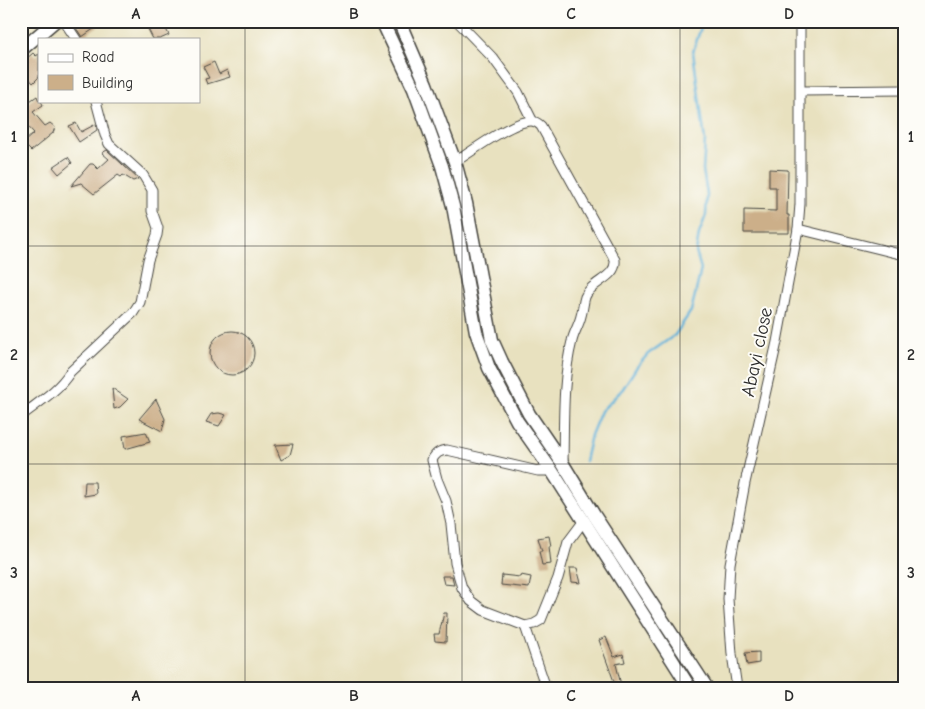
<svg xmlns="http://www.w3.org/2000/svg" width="925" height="709" viewBox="0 0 925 709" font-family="'Comic Neue',sans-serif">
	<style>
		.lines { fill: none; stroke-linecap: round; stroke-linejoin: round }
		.stream { stroke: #5db0d9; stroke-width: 2.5 }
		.building { fill: #ccaf89 }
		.street-casing { stroke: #474641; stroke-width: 11 }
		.secondary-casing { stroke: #474641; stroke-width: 15 }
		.street { stroke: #fff; stroke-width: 9 }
		.secondary { stroke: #fff; stroke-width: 12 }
		.grid { fill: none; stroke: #2b2b2b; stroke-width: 1; stroke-opacity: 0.55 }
		.labels { text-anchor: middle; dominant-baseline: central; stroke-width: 4; stroke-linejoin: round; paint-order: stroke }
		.street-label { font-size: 19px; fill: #2b2b2b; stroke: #fdfcf7 }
		.neatline { fill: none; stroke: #2b2b2b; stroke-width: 2 }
		.grid-label { font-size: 16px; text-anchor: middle; font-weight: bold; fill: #2b2b2b }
	</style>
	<rect width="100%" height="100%" fill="#fdfcf7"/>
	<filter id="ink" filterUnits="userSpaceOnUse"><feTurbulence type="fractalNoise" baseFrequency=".02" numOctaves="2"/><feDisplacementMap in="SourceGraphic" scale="10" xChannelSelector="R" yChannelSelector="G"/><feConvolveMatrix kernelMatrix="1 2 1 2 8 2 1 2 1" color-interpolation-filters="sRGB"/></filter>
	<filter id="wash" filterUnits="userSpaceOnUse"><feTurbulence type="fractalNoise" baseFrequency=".0096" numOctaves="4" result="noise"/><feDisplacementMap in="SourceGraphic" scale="20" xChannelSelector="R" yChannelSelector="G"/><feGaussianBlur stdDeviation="1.12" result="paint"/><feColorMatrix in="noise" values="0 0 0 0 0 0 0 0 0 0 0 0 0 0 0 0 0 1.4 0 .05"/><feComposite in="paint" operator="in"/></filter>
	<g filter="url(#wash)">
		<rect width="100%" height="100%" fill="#e8e1bf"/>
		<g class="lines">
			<polyline class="stream" points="585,461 591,435 601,411 622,390 636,368 648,354 675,335 691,311 696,291 701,269 696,252 699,234 706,215 707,194 703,170 705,141 693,52 703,21"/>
		</g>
		<g id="blocks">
			<g class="building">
				<polygon points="85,21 95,21 98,26 82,37 76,28"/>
				<polygon points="144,21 162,21 169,35 160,39 153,39"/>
				<polygon points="33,53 36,56 39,54 39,77 33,83 21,69 28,63 26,59"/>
				<polygon points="214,62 219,74 227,70 230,77 207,84 205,79 209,78 203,67"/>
				<polygon points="37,96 39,101 41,101 43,105 33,112 45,126 50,123 55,127 53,133 31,151 23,143 34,133 21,119 21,107"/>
				<polygon points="76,123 81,132 96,124 97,130 79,142 69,126"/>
				<polygon points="107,150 138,179 133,181 123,175 121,177 118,175 94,194 81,183 71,186 90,164 93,164 98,169 109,159 102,153"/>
				<polygon points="68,157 72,163 59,174 53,167"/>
				<polygon points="769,169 788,170 787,215 789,215 789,233 744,233 744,210 776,211 776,187 769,187"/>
				<circle cx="232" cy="353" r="22"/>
				<polygon points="112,388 128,399 120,407 114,409"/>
				<polygon points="156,399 165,419 162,431 139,419"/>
				<polygon points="219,413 226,415 219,426 206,422 211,414"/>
				<polygon points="146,432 150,442 125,449 123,436"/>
				<polygon points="293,444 290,455 281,460 275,445"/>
				<polygon points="85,482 95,482 96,494 84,496"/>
				<polygon points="549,536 551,546 549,546 551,564 542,565 539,551 542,551 538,538"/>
				<polygon points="570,568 577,568 581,583 572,582"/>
				<polygon points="502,575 520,577 521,575 531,577 529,588 501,585"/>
				<polygon points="442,576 452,576 454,585 444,584"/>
				<polygon points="444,613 447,613 446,642 435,641 434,634 439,634"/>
				<polygon points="606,637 614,657 623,654 625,662 616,664 621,685 616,687 599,640"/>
				<polygon points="759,652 759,663 747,665 745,653"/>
			</g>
		</g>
	</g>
	<g filter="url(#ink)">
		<use href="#blocks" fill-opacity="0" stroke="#474641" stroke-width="1"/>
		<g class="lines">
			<defs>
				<g id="street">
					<polyline points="64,21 76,39"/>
					<polyline points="457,21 493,58 518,92 532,120"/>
					<polyline points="801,91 904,90"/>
					<path d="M455,162c16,-10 57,-41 76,-41 4,0 7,2 10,5l74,134c2,18 -24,21 -30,37 -2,6 -2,13 -4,19 -2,9 -7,16 -9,25 -10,39 -8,82 -9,122"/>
					<polyline points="798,229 904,255"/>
					<path d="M21,416c18,-14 37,-25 49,-44l63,-59 7,-11 8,-42 9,-25 1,-7 -6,-17v-21l-9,-15 -34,-31 -4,-9 -9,-34"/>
					<path d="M552,471h-14l-91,-21c-8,1 -11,3 -15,10l5,19 9,22 5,23 4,39 7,25 9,13 12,9 42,16 9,-2 7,-4 17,-42 10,-36 15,-20"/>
					<polyline points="525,626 546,688"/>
					<polyline points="737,688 732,654 728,599 730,564 745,483 777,342 798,229 800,204 800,21"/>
				</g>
				<g id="secondary">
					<polyline points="382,21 414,89 442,166 453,206 476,332 489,368 517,421 552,471 690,688"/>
					<polyline points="399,21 426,84 455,162 466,203 492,340 502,362 529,414 563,464 594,515 707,688"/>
					<polyline points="21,50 55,21"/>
				</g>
			</defs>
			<use href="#street" class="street-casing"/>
			<use href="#secondary" class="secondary-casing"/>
			<use href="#street" class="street"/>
			<use href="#secondary" class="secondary"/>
		</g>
	</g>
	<path class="grid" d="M245,21v667M462,21v667M680,21v667M21,246h883M21,464h883"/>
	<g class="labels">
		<g class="street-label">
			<text transform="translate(757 352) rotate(-78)">Abayi close</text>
		</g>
	</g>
	<rect width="925" height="709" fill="none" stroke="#fdfcf7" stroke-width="55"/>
	<rect x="38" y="38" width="162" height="65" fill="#fdfcf7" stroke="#a9a8a5"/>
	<rect x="48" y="54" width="25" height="8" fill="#ffffff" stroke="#a9a8a5"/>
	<text x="82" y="62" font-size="15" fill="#2b2b2b">Road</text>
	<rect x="48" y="75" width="25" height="15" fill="#ccaf89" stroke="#a9a8a5"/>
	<text x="82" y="88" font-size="15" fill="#2b2b2b">Building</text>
	<rect x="28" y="28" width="870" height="654" class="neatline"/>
	<g class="grid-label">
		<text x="136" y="19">A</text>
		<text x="354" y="19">B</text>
		<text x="571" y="19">C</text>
		<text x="789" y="19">D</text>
		<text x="14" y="142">1</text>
		<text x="911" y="142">1</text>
		<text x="14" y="360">2</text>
		<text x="911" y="360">2</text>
		<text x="14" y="578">3</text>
		<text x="911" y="578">3</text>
		<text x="136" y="701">A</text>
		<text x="354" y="701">B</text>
		<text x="571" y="701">C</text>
		<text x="789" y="701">D</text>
	</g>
</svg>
